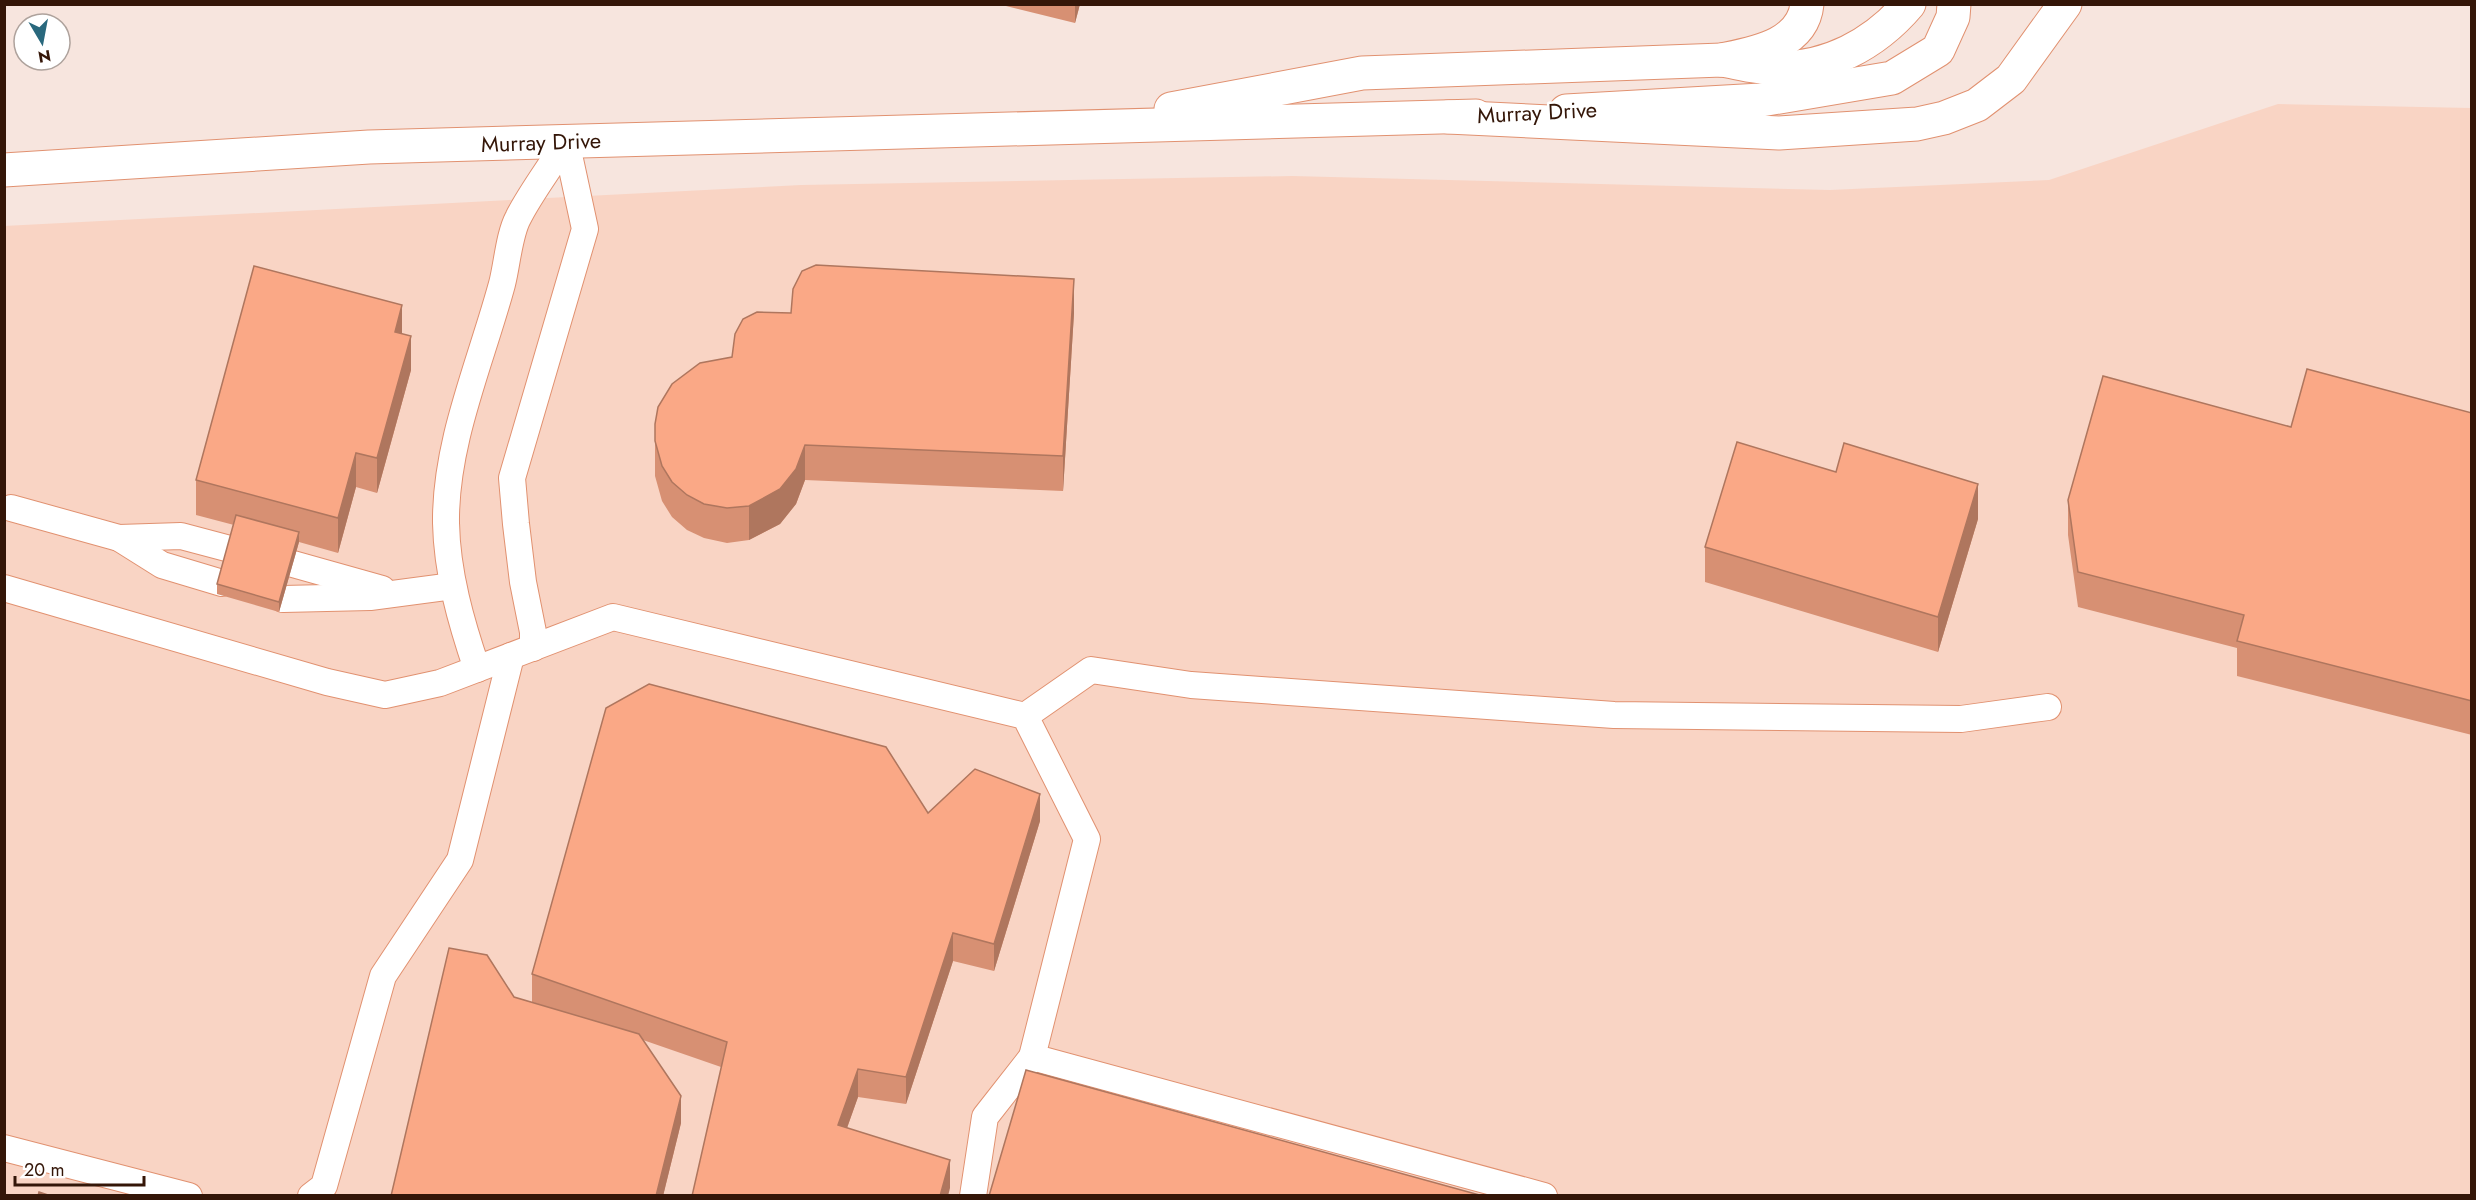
<svg xmlns="http://www.w3.org/2000/svg" width="2476" height="1200" viewBox="0 0 2476 1200" font-family="Jost,sans-serif">
	<style>
		.built { fill: #f9d4c4 }
		.lines { fill: none; stroke-linecap: round; stroke-linejoin: round }
		.service-casing { stroke: #e19170; stroke-width: 28 }
		.secondary-casing { stroke: #e19170; stroke-width: 35 }
		.primary-casing { stroke: #e19170; stroke-width: 35 }
		.service { stroke: #fff; stroke-width: 26 }
		.secondary { stroke: #fff; stroke-width: 33 }
		.primary { stroke: #fff; stroke-width: 33 }
		.wall { fill: #d79073 }
		.shaded-wall { fill: #af765e }
		.building { fill: #faa886; stroke: #af765e; stroke-width: 1.5 }
		.labels { text-anchor: middle; dominant-baseline: central; stroke-width: 5; stroke-linejoin: round; paint-order: stroke }
		.street-label { font-size: 22px; fill: #341608; stroke: #fff }
	</style>
	<rect width="100%" height="100%" fill="#f7e5de"/>
	<polygon class="built" points="2278,104 2471,108 2471,1195 5,1195 4,226 801,185 1292,176 1830,190 2049,180"/>
	<g class="lines">
		<defs>
			<g id="service">
				<polyline points="11,508 119,538 181,536 230,549"/>
				<polyline points="119,538 162,565 222,583"/>
				<polyline points="293,564 382,589"/>
				<polyline points="4,588 327,682 385,695 440,683 613,617 1025,716 1087,839 1032,1057 1544,1196"/>
				<polyline points="283,599 370,597 453,586"/>
				<polyline points="533,648 533,632 523,582 516,524 512,478 585,229 566,141"/>
				<path d="M477,669c-16,-47 -30,-96 -31,-146 -1,-81 35,-161 56,-239 5,-19 7,-49 16,-66 13,-26 33,-51 48,-77"/>
				<polyline points="1025,716 1091,670 1191,685 1614,715 1961,719 2048,707"/>
				<polyline points="4,1148 189,1196"/>
				<polyline points="311,1196 324,1186 383,976 460,860 511,656"/>
				<polyline points="973,1196 985,1117 1032,1057"/>
			</g>
			<g id="secondary">
				<path d="M1171,109l191,-36 360,-13c17,3 35,8 51,8 54,2 102,-24 136,-64"/>
				<polyline points="1566,111 1761,100 1892,78 1938,50 1953,17 1954,4"/>
				<polyline points="4,170 369,147 1476,116"/>
			</g>
			<g id="primary">
				<path d="M1722,60c33,-7 81,-15 85,-56"/>
				<polyline points="1448,117 1779,133 1917,124 1944,118 1977,105 2011,79 2065,4"/>
			</g>
		</defs>
		<use href="#service" class="service-casing"/>
		<use href="#secondary" class="secondary-casing"/>
		<use href="#primary" class="primary-casing"/>
		<use href="#service" class="service"/>
		<use href="#secondary" class="secondary"/>
		<use href="#primary" class="primary"/>
	</g>
	<g class="wall">
		<polygon points="998,4 1080,4 1075,23"/>
		<polygon points="791,313 1074,313 1063,491 805,480 796,504 780,524 749,540 727,543 704,538 687,530 672,517 662,501 655,476 655,424 732,357"/>
		<polygon points="402,333 411,370 377,493 356,487 338,553 299,542 279,612 217,594 217,584 234,525 196,515 196,480"/>
		<polygon points="2472,413 2472,735 2237,676 2237,648 2078,607 2068,535 2068,500 2291,427"/>
		<polygon points="1978,519 1938,652 1705,582 1705,547"/>
		<polygon points="928,813 1040,821 994,971 953,961 906,1104 858,1097 847,1128 950,1188 721,1067 643,1040 681,1123 663,1196 391,1196 514,997 547,1007 532,1002 532,974"/>
	</g>
	<g class="shaded-wall">
		<polygon points="1075,4 1080,4 1075,23"/>
		<polygon points="1074,279 1074,313 1063,491 1063,456"/>
		<polygon points="402,305 402,340 395,332"/>
		<polygon points="411,336 411,370 377,493 377,458"/>
		<polygon points="805,445 805,480 796,504 780,524 749,540 749,506"/>
		<polygon points="356,453 356,487 338,553 338,518"/>
		<polygon points="1978,484 1978,519 1938,652 1938,617"/>
		<polygon points="299,532 299,542 279,612 279,602"/>
		<polygon points="1040,794 1040,821 994,971 994,944"/>
		<polygon points="953,933 953,961 906,1104 906,1077"/>
		<polygon points="858,1069 858,1097 838,1153 838,1125"/>
		<polygon points="681,1096 681,1123 663,1196 656,1196"/>
		<polygon points="950,1160 950,1188 948,1196 940,1196"/>
	</g>
	<g class="building">
		<polygon points="816,265 1074,279 1063,456 805,445 796,469 780,489 749,506 727,508 704,504 687,495 672,482 662,466 655,441 655,424 658,407 672,384 700,363 732,357 735,334 743,319 757,312 791,313 793,289 802,271"/>
		<polygon points="254,266 402,305 395,332 411,336 377,458 356,453 338,518 196,480"/>
		<polygon points="2307,369 2472,413 2472,701 2237,641 2244,615 2078,572 2068,500 2103,376 2291,427"/>
		<polygon points="1737,442 1836,472 1844,443 1978,484 1938,617 1705,547"/>
		<polygon points="236,515 299,532 279,602 217,584"/>
		<polygon points="649,684 886,747 928,813 975,769 1040,794 994,944 953,933 906,1077 858,1069 838,1125 950,1160 940,1196 692,1196 727,1042 532,974 606,708"/>
		<polygon points="449,948 487,955 514,997 639,1034 681,1096 656,1196 391,1196"/>
		<polygon points="1026,1070 1483,1196 989,1196"/>
		<polygon points="39,1192 51,1196 38,1196"/>
	</g>
	<g class="labels">
		<g class="street-label">
			<text transform="translate(1537 112) rotate(-3)">Murray Drive</text>
			<text transform="translate(541 142) rotate(-2)">Murray Drive</text>
		</g>
	</g>
	<rect width="2476" height="1200" fill="none" stroke="#341608" stroke-width="12"/>
	<g transform="translate(42 42) rotate(170)"><circle r="28" fill="#ffffff" stroke="#aea29c" stroke-width="1.5"/>
	<path d="M0-4.5L10 22L0 15L-10 22Z" fill="#29687d"/>
	<text y="-9" font-size="16" font-weight="bold" text-anchor="middle" fill="#341608">N</text>
	</g>
	<path d="M15 1176v9h129v-9" fill="none" stroke="#341608" stroke-width="3"/>
	<text x="24" y="1176" font-size="18" fill="#341608" stroke="#ffffff" stroke-width="4.5" paint-order="stroke">20 m</text>
</svg>
